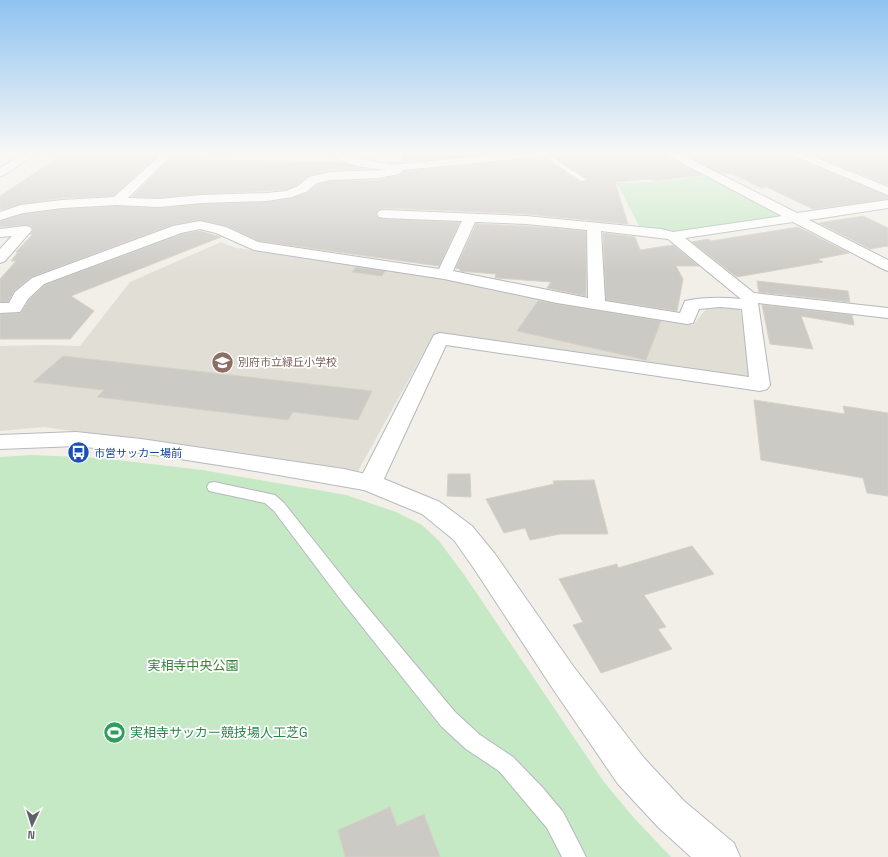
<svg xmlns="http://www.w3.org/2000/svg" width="888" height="857" viewBox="0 0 888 857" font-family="'Space Grotesk','Noto Sans JP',sans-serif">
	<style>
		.education { fill: #e1ded6 }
		.green { fill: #c5e8c5 }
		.building { fill: #cccac5; stroke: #d6d1c6 }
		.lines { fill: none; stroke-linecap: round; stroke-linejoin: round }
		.lane-casing { stroke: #b5b8bc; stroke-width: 2 }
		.street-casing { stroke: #b5b8bc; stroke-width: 2 }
		.secondary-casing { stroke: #b6babf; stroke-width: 2 }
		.lane { fill: #fff; fill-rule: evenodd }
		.street { fill: #fff; fill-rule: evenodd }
		.secondary { fill: #fff; fill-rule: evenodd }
		.labels { text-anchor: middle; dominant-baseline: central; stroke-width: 3.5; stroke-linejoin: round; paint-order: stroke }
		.education-label { font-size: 11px; fill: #785e54; stroke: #fff; text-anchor: start }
		.transit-label { font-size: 11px; fill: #164399; stroke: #fff; text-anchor: start }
		.near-park-label { font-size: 13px; fill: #348238; stroke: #fff }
		.near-leisure-label { font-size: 13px; fill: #27864d; stroke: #fff; text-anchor: start }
	</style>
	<rect width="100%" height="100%" fill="#f1efe8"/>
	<polygon class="education" points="221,242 236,248 413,273 693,325 707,308 740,308 753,378 434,334 358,471 44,427 0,431 0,346 46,345 80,346 130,282"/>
	<g class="green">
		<polygon points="706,176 784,217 682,232 639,226 617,183 653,182"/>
		<polygon points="31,455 100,458 202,470 346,495 396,512 422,525 439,541 465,576 604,782 634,818 671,857 0,857 0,457"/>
	</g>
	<g class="building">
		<polygon points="65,153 161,153 113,196 62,198 21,204 0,210 0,196"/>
		<polygon points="403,153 504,153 391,163 385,162 401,162"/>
		<polygon points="550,153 577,153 577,156 613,153 665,153 666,156 702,175 653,181 650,179 615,182 628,224 526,214 384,208 378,210 376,215 379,218 384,219 460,222 439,266 258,241 227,226 200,220 172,225 31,277 14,291 8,302 0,302 0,279 16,261 11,261 18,252 16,252 33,234 30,234 34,230 31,226 25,225 0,227 0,221 23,214 62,209 117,206 158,208 202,204 267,202 292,198 307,193 318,184 330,181 378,180 399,175 404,171 543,158 580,182 588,181 588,179 550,154"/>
		<polygon points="680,153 790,153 791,156 888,196 888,199 813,209 767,187 761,188 733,174 721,173"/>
		<polygon points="807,153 888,153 888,185"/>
		<polygon points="173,156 207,157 204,160 339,162 368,169 330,170 309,176 297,185 286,190 202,194 158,198 132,197"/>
		<polygon points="863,216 888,228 888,246 870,249 819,223"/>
		<polygon points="476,224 526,226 586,231 586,296 547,288 551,282 497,278 495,278 496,274 460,271 460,269 456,268"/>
		<polygon points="798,227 849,253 818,259 823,262 737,277 692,242 708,239 711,241"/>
		<polygon points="200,231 221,237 71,296 94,311 70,339 0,339 0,314 21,313 29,300 45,285 181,234"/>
		<polygon points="603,233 635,237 640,250 673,245 699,266 676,266 683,279 677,311 606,300"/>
		<polygon points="356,267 385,271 382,276 352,272"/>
		<polygon points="757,281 848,291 850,302 759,292"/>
		<polygon points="538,301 557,304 661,321 646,360 517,331"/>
		<polygon points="762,305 852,315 854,325 801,316 813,349 770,344"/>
		<polygon points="63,356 372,391 358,420 293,412 288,420 97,397 104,390 33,382"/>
		<polygon points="754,400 845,414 843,406 888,413 888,496 867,493 863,478 761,460"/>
		<polygon points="448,474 470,474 471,497 447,496"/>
		<polygon points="594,480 608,534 560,534 530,540 525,528 504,533 486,499 554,484 553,481"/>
		<polygon points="692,546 714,574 644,595 666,627 658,629 672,649 601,673 573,625 583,622 559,579 617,564 618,568"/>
		<polygon points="390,807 397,826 424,814 440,857 345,857 338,830"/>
	</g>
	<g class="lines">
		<defs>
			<g id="lane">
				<polygon points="539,153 546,153 587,180 581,181"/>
				<polygon points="214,482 275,495 284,503 353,590 455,712 480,735 513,757 543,788 563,812 586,857 562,857 547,828 499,771 466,749 441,726 341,600 274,511 265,503 209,491 207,487 209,483"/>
			</g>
			<g id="street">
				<polygon points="25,153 37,153 4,175 0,176 0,168"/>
				<path d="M163,153h11l-46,45 30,1 44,-4 65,-2 19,-2 12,-5 11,-9 21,-5 55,-2c-13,-2 -48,-5 -53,-17h12l5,3 42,9 124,-12h34l-5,3 -141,14 -4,4 -21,4 -48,2 -13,3 -11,9 -14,5 -25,4 -65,2 -44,4 -41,-2 -55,3 -39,5 -23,7v-8l21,-7 41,-5 52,-3z"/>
				<path d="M666,153h12l119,60 91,-13v8l-79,12 79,40v11l-5,-2 -90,-47 -108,16 69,55 134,15v10l-130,-15 12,82 -3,4 -7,2 -314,-46 -64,138 -3,6 -9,2 -9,-2 -3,-6 76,-148 6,-2 309,44 -7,-68 -22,-2 -21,2 -6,14 -6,1 -130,-21 -113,-24 -190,-29 -38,-17 -16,-4 -19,4 -137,51 -16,15 -8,13 -20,1v-10h9l6,-11 17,-14 141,-52 27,-5 26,6 32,15 181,27 23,-48 -78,-3 -5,-1 -2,-3 2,-3 5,-1 142,6 135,13 12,3 109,-16 -115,-61zM475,222l51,2 61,6 1,68 -135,-27zM601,231l67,8 73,60c-19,-2 -37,-2 -56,2l-5,12 -75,-12z"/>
				<polygon points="791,153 804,153 888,187 888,195 792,155"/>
				<polygon points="25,226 30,227 32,230 5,261 0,263 0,249 12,236 0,237 0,229"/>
			</g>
			<polygon id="secondary" points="76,432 141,439 344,469 379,477 440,502 472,526 495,554 573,666 644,758 684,801 734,843 740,857 691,857 658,827 618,784 551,686 475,570 454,540 422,514 364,490 238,468 141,453 76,446 0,449 0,435"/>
		</defs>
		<use href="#lane" class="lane-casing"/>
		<use href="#street" class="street-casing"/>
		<use href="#secondary" class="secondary-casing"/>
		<use href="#lane" class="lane"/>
		<use href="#street" class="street"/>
		<use href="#secondary" class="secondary"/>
	</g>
	<linearGradient id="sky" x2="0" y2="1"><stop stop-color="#8fc3f1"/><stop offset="0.56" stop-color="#f9f8f5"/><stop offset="1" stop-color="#f9f8f5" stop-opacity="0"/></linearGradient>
	<rect width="888" height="273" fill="url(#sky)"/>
	<defs>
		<symbol id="school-disc" viewBox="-11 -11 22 22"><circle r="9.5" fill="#8d6e63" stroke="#fff"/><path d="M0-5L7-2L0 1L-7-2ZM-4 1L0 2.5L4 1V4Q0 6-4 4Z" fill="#fff"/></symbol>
		<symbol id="bus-disc" viewBox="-11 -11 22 22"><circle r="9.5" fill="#1a4fb4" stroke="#fff"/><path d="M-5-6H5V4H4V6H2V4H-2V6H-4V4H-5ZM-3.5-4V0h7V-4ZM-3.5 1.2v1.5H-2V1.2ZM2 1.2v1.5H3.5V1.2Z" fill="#fff"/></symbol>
		<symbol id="stadium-disc" viewBox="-11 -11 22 22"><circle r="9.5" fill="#2e9e5b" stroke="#fff"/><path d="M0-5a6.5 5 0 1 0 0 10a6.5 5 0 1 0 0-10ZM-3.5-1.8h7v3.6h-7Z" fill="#fff"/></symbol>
	</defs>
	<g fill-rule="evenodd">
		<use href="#school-disc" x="210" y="350" width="25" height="25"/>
		<use href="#bus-disc" x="66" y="440" width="25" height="25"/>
		<use href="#stadium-disc" x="102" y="720" width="25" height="25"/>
	</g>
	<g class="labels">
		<g class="education-label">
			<text x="238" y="362">別府市立緑丘小学校</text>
		</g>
		<g class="transit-label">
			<text x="94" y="453">市営サッカー場前</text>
		</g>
		<g class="near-park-label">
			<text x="193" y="665">実相寺中央公園</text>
		</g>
		<g class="near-leisure-label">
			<text x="130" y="732">実相寺サッカー競技場人工芝G</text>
		</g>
	</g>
	<g transform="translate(32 825) rotate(184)" stroke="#ffffff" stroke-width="3" paint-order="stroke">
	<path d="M0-3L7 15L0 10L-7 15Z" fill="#5f6368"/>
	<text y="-6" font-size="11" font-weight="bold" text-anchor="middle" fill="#5f6368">N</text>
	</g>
</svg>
